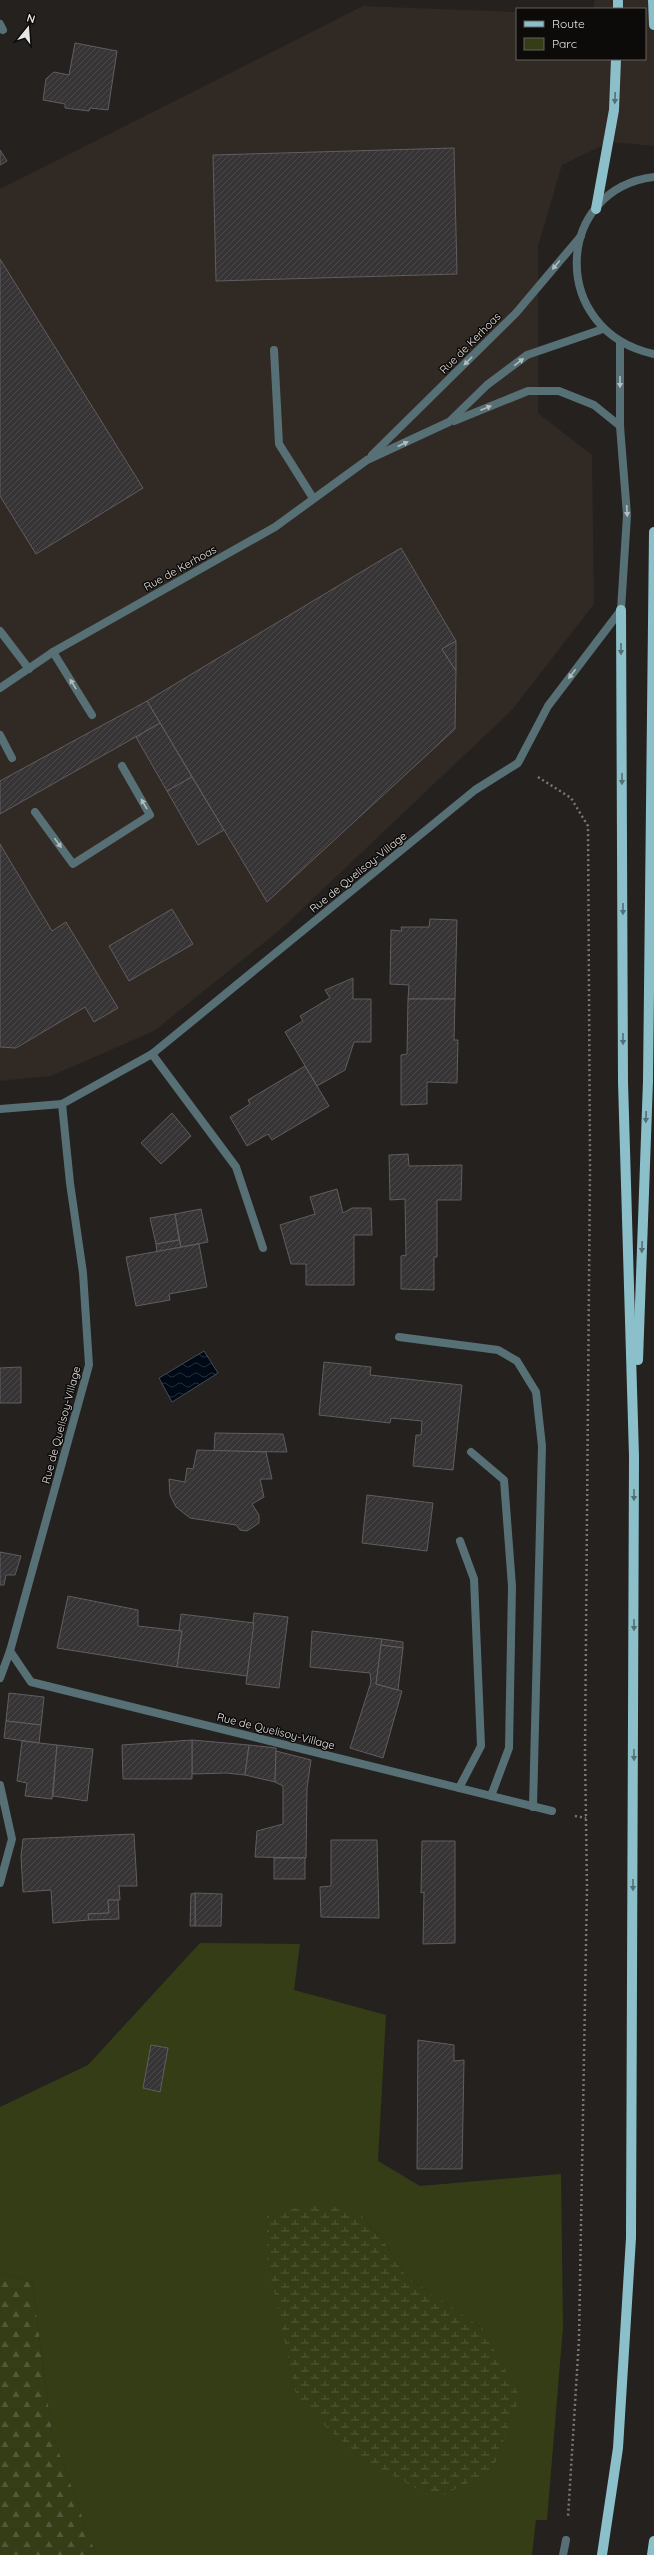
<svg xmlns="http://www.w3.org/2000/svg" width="654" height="2555" viewBox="0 0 654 2555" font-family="Quicksand,sans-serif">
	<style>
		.built { fill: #312923 }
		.green { fill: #353d17; fill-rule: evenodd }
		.forest { fill: url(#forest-firs) }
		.wetland { fill: url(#wetland-marsh) }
		.water { fill: url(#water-waves); stroke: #454b54 }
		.building { fill: url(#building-hatch); stroke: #615d60 }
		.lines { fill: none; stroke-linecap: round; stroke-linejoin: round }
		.path { stroke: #797775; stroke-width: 2.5; stroke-dasharray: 2 3; stroke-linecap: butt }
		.service { stroke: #577075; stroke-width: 8 }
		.minor { stroke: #577075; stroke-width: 8 }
		.tertiary { stroke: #577075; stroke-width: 8 }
		.primary { stroke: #8bc0cb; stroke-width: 10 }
		.oneway { fill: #526f74 }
		.oneway2 { fill: #b5bcbc }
		.labels { text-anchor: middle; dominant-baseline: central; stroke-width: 3; stroke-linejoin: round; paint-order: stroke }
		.street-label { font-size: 11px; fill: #e7e5e3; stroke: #0c0b0a }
	</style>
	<defs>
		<pattern id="forest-firs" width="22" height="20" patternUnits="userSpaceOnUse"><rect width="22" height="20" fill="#353d17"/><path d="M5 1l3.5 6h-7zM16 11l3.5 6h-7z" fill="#525939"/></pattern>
		<pattern id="wetland-marsh" width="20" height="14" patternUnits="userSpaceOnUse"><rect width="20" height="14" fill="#353d17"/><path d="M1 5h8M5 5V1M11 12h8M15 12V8" fill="none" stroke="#525939"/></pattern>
		<pattern id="water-waves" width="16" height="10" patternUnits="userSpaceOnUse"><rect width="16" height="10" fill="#000916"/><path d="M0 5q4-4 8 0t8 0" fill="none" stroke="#252d38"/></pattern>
		<pattern id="building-hatch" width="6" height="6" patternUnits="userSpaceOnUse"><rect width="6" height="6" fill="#373436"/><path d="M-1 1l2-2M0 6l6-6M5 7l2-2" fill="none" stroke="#4a4849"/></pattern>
	</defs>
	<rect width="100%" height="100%" fill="#24211f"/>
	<polygon class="built" points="595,0 654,0 654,146 610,142 562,165 538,246 538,413 592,455 594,604 512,710 281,929 154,1031 51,1076 0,1081 0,189 363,6 517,12 517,59 645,59 645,9 593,9"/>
	<path class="green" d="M200,1943l100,1 -6,46 92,25 -8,146 42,25 141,-12 2,153 -16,193h-11l-4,35h-436l-44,-122 -20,-151 -32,-9v-166l88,-42zM361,2215l23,27 22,34 76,52 -186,67 -11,-57z"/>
	<polygon class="forest" points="0,2273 32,2282 52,2433 96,2555 0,2555"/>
	<polygon class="wetland" points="324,2204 361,2215 384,2242 406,2276 482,2328 520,2397 492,2471 435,2499 364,2459 329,2430 296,2395 267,2258 267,2213"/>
	<polygon class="water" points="204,1351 218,1373 172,1402 159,1378"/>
	<g class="building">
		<polygon points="75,43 117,51 108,110 90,108 89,111 65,108 65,104 43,100 46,79 54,72 69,75"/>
		<polygon points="454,148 457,274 216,281 213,155"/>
		<polygon points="0,150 7,161 0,165"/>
		<polygon points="0,259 143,488 36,554 0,496"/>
		<polygon points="401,548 456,641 442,649 456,671 455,729 267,902 147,701"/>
		<polygon points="456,641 456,671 442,649"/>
		<polygon points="147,701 160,723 0,814 0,781"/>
		<polygon points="160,723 192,777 167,791 136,737"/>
		<polygon points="192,777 224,830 198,845 167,791"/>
		<polygon points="0,844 52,931 66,922 118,1008 94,1022 85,1007 16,1048 0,1047"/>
		<polygon points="172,909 193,944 129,981 109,946"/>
		<polygon points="430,919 457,920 455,999 408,999 409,985 390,984 391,930 402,931 401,927 429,927"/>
		<polygon points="353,978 353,999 371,999 371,1042 354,1042 345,1070 317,1086 285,1032 303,1021 300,1016 330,998 325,990"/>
		<polygon points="408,999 455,999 454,1040 458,1040 457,1083 427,1082 427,1104 401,1105 401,1055 407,1054"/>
		<polygon points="305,1066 329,1106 272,1140 268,1134 247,1146 230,1117 250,1104 248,1100"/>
		<polygon points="172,1113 191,1136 161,1164 141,1143"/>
		<polygon points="408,1154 409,1166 462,1165 461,1200 437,1200 437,1257 434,1257 434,1290 401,1289 401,1256 406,1255 405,1199 390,1200 389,1155"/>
		<polygon points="337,1189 343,1213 352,1208 371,1208 372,1235 354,1235 354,1285 306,1285 306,1264 291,1264 280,1225 315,1214 310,1197"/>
		<polygon points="201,1209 208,1242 181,1247 175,1214"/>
		<polygon points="175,1214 179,1240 156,1244 150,1218"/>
		<polygon points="179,1240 181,1247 157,1252 156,1244"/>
		<polygon points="199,1244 207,1287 169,1294 170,1300 136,1306 126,1257"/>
		<polygon points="324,1362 371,1367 370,1375 462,1385 453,1470 413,1466 416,1435 421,1435 422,1421 391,1418 390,1423 319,1415"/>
		<polygon points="21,1367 21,1403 0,1403 0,1368"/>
		<polygon points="215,1433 283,1434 287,1452 214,1451"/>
		<polygon points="197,1450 266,1452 272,1479 260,1479 264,1497 252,1504 259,1515 259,1523 247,1531 240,1530 236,1525 190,1518 176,1507 170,1495 169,1479 185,1482 187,1468 193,1469"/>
		<polygon points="367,1495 433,1503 427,1551 362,1543"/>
		<polygon points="0,1552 21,1556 15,1575 6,1575 4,1585 0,1585"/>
		<polygon points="68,1596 138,1610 138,1626 182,1631 177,1667 57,1648"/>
		<polygon points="254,1613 288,1617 279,1688 246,1684"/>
		<polygon points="181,1614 254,1623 247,1676 177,1667 182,1631 179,1630"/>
		<polygon points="312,1631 382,1639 376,1684 402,1691 383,1758 350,1748 371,1682 370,1673 310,1667"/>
		<polygon points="382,1639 403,1642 403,1648 381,1645"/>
		<polygon points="381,1645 403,1648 398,1690 376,1684"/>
		<polygon points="9,1693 44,1697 41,1725 6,1721"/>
		<polygon points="6,1721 41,1725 39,1743 4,1738"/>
		<polygon points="192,1740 249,1745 245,1775 226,1773 192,1774"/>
		<polygon points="192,1740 192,1779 123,1779 122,1745"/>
		<polygon points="22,1741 57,1745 52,1799 25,1796 27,1783 17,1781"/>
		<polygon points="57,1745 93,1749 87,1801 53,1796"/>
		<polygon points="249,1745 276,1748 275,1782 245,1775"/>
		<polygon points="276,1751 311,1760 307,1788 306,1858 255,1857 257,1831 283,1824 283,1786 275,1782"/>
		<polygon points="134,1834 137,1886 119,1886 120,1900 108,1900 109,1913 88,1914 89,1920 53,1923 51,1890 23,1892 21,1856 23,1839"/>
		<polygon points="331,1840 377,1840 379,1918 321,1917 320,1887 331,1886"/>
		<polygon points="422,1841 455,1841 455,1943 423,1944 424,1892 421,1893"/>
		<rect x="274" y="1858" width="31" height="21"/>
		<polygon points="195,1893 222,1894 221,1926 195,1926"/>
		<polygon points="195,1893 195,1926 190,1926 191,1894"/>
		<polygon points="108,1900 118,1900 119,1919 89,1920 88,1914 109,1913"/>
		<polygon points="418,2040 454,2045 454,2061 464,2060 462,2169 417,2169"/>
		<polygon points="151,2045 168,2048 160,2092 143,2088"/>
	</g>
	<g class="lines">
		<g class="path">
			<polyline points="538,777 571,798 588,826 590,1167 585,1753 587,1888 579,2339 568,2517"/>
			<polyline points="575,1816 586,1818"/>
		</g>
		<g class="service">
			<polyline points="0,24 3,30"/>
			<polyline points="274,350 279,444 313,498"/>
			<polyline points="0,631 29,669"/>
			<polyline points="53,652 92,715"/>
			<polyline points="0,735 12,758"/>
			<polyline points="35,812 73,864 150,815 122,766"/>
			<polyline points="152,1054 236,1167 263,1248"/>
			<polyline points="399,1337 498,1350 517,1361 536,1392 542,1446 533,1807"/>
			<polyline points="471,1452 504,1480 512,1586 509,1748 491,1796"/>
			<polyline points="459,1788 481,1746 474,1579 460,1541"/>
		</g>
		<g class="minor">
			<polyline points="454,421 528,391 559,391 594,405 620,426"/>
			<polyline points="372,455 516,313 581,236"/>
			<polyline points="0,688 53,652 275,527 367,460 449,422 487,385 527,355 603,329"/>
			<polyline points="62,1104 70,1183 83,1273 89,1365 10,1651 31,1682 552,1811"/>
			<polyline points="0,1109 62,1104 152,1054 475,790 518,763 548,706 621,610"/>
			<polyline points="0,1678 10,1651"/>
			<polyline points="0,1785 12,1839 0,1883"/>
			<polyline points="563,2555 566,2540"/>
		</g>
		<g class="tertiary">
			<path d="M654,177c-100,12 -106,154 0,177"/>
			<polyline points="620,343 620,426 627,515 621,610"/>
		</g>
		<g class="primary">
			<polyline points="653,0 654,25"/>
			<polyline points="618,9 618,0"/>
			<polyline points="596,209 614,110 616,59"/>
			<polyline points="638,1360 648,1081 654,532"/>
			<polyline points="602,2555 618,2448 631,2238 634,1456 623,1082 621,610"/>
			<polyline points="652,2555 654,2541"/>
		</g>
	</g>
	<defs><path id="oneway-solid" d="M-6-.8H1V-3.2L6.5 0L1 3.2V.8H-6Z"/></defs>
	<g class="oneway">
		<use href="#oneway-solid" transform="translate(615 98) rotate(92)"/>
		<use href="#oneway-solid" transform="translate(621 649) rotate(90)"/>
		<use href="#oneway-solid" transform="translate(622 779) rotate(90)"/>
		<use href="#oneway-solid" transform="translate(623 909) rotate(90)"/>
		<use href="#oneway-solid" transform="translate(623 1039) rotate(90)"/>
		<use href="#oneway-solid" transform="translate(646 1117) rotate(92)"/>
		<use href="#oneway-solid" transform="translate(642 1247) rotate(92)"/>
		<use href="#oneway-solid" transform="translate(634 1495) rotate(90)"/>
		<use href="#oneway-solid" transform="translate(634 1625) rotate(90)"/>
		<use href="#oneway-solid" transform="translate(634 1755) rotate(90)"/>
		<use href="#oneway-solid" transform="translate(633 1885) rotate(90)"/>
	</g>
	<g class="oneway2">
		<use href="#oneway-solid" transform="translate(556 265) rotate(130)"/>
		<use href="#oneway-solid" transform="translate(468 361) rotate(135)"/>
		<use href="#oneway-solid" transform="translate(519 362) rotate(-37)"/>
		<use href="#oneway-solid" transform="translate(620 382) rotate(90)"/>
		<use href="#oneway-solid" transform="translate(486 408) rotate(-22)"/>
		<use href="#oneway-solid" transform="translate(403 444) rotate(-25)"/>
		<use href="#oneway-solid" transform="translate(627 511) rotate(87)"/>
		<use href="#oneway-solid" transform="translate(572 674) rotate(127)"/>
		<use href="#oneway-solid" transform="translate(73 684) rotate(-122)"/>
		<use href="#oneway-solid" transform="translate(144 804) rotate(-120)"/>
		<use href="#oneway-solid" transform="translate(58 843) rotate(54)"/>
	</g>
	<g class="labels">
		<g class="street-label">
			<text transform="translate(470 343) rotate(-45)">Rue de Kerhoas</text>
			<text transform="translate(180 568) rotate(-29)">Rue de Kerhoas</text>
			<text transform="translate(358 872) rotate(-39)">Rue de Quelisoy-Village</text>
			<text transform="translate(61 1425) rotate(-75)">Rue de Quelisoy-Village</text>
			<text transform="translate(276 1731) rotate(14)">Rue de Quelisoy-Village</text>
		</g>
	</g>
	<rect x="516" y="8" width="130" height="52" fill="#0c0b0a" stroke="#646261"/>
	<rect x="524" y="21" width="20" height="6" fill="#8bc0cb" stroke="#646261"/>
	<text x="552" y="28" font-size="12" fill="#e7e5e3">Route</text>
	<rect x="524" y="38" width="20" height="12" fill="#353d17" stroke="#646261"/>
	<text x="552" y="48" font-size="12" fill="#e7e5e3">Parc</text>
	<g transform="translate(28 28) rotate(17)" stroke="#0c0b0a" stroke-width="3" paint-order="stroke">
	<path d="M0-3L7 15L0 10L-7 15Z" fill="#e7e5e3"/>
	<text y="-6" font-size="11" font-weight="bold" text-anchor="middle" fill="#e7e5e3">N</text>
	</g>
</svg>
